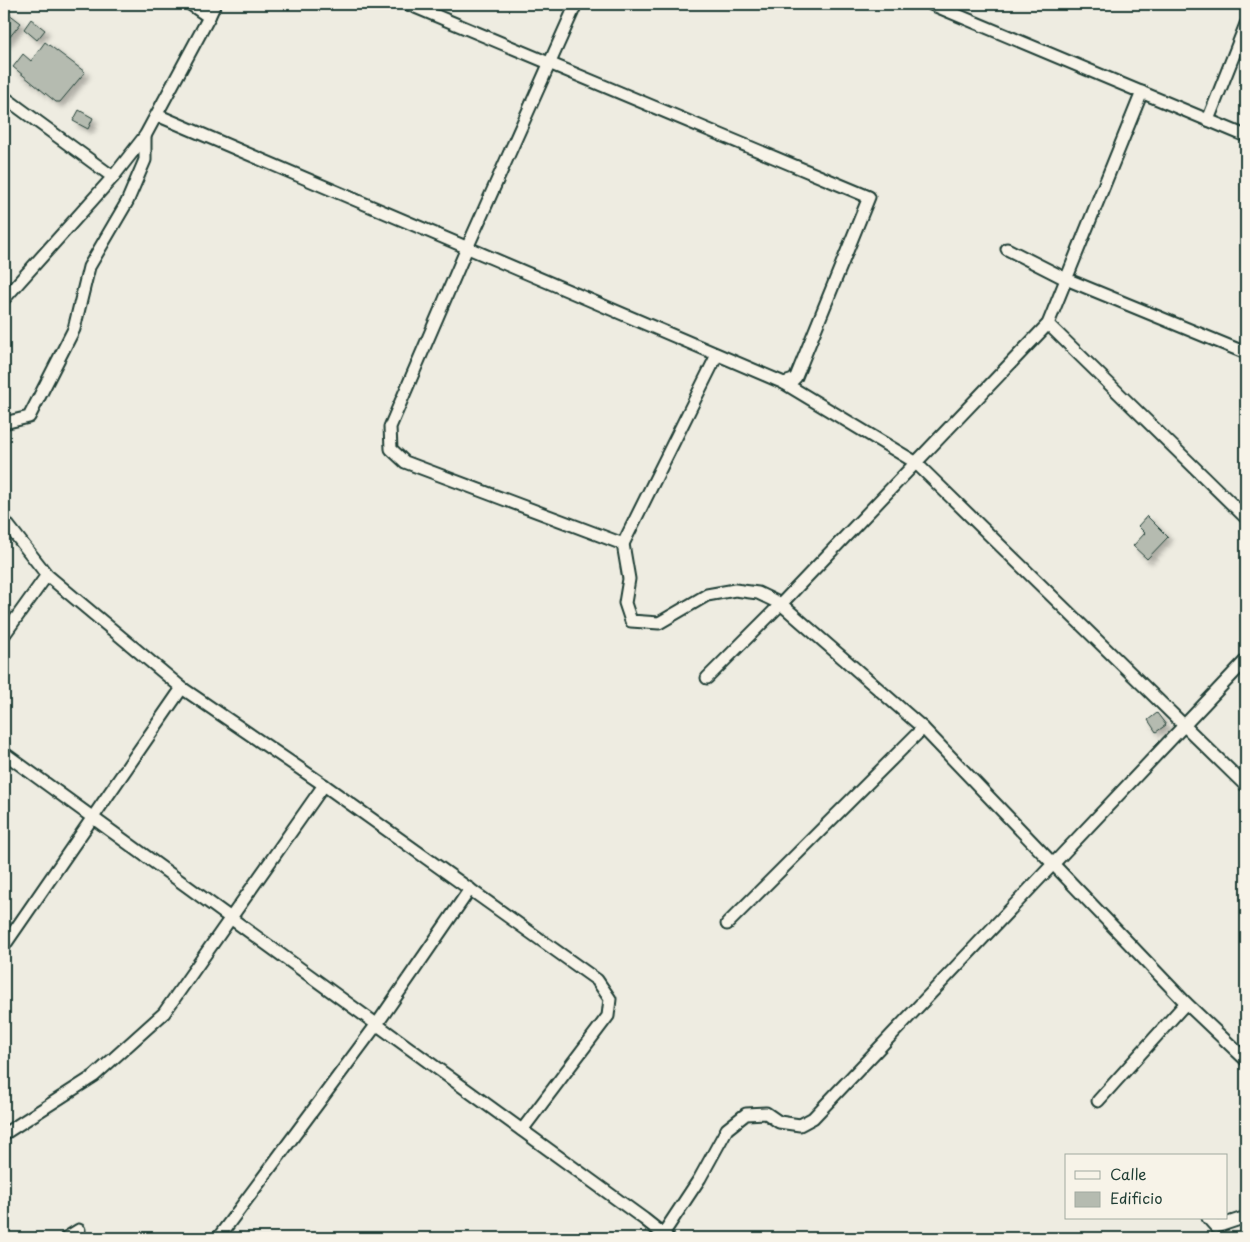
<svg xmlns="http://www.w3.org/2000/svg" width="1250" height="1242" viewBox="0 0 1250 1242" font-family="'Playpen Sans',sans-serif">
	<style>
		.building { fill: #b5bbb0; stroke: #1f3d34; filter: url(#shadow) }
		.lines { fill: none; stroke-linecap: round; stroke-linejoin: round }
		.street-casing { stroke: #1f3d34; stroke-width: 15 }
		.street { stroke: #f7f3e8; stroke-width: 11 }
	</style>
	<defs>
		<filter id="shadow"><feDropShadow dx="4.5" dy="4.5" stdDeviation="2.5" flood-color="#0004"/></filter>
	</defs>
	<rect width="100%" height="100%" fill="#eeece1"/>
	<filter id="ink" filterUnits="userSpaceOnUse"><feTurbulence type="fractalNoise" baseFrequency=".02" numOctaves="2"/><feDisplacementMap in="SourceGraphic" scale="10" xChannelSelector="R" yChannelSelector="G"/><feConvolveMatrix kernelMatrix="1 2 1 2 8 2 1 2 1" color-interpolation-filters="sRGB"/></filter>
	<g filter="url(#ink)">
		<g class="building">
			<polygon points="4,10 21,23 4,44"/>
			<polygon points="31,19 45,30 37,40 24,29"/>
			<polygon points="45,42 85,72 60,102 56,102 13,67 23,54 31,61"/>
			<polygon points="79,110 93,118 88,129 73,121"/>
			<polygon points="1147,516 1168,537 1147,559 1133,546 1145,533 1138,526"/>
			<polygon points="1157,713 1166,725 1156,732 1148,720"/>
		</g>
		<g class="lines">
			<defs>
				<g id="street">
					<polyline points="190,4 209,17"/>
					<polyline points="408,4 869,197 796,377 793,380 784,383"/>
					<polyline points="576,4 467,248 390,427 391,449 405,462 623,544 629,579 625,603 631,621 659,623 707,595 735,590 758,593 781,604 923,728 1186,1003 1246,1060"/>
					<polyline points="931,4 1246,136"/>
					<polyline points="4,97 113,177"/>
					<polyline points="157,115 784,383 915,462 1246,786"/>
					<polyline points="1208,120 1246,24"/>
					<polyline points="1007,249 1066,279 1246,353"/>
					<polyline points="4,299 113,177 145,136 209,17 215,4"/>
					<polyline points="1048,324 1246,518"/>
					<polyline points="4,423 29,417 74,329 89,267 127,202 145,160 145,136"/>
					<polyline points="4,520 47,575 182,688 324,785 597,980 610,999 608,1016 522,1130"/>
					<polyline points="623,544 717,355"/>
					<polyline points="4,635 47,575"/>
					<polyline points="707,678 781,604 1048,324 1142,92"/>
					<polyline points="4,753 644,1219 668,1238"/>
					<polyline points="727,924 923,728"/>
					<polyline points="4,946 182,688"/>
					<polyline points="1098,1101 1186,1003"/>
					<polyline points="4,1134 94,1076 164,1013 324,785"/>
					<polyline points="1208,1218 1216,1227 1246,1217"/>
					<polyline points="663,1234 700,1178 727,1129 746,1114 766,1113 779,1122 800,1125 813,1118 1246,660"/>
					<polyline points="66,1238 79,1230"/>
					<polyline points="218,1238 377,1024 470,889"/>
				</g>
			</defs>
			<use href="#street" class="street-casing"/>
			<use href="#street" class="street"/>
		</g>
	</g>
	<rect width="1250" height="1242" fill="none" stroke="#f7f3e8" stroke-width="20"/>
	<rect x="10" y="10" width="1230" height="1222" fill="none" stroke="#1f3d34" stroke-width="2" filter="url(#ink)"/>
	<rect x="1065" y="1154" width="162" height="65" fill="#f7f3e8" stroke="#a1aaa0"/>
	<rect x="1075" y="1171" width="25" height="8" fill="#f7f3e8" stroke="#a1aaa0"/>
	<text x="1110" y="1180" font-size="15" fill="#1f3d34">Calle</text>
	<rect x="1075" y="1192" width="25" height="15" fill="#b5bbb0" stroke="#a1aaa0"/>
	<text x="1110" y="1204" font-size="15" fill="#1f3d34">Edificio</text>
</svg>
